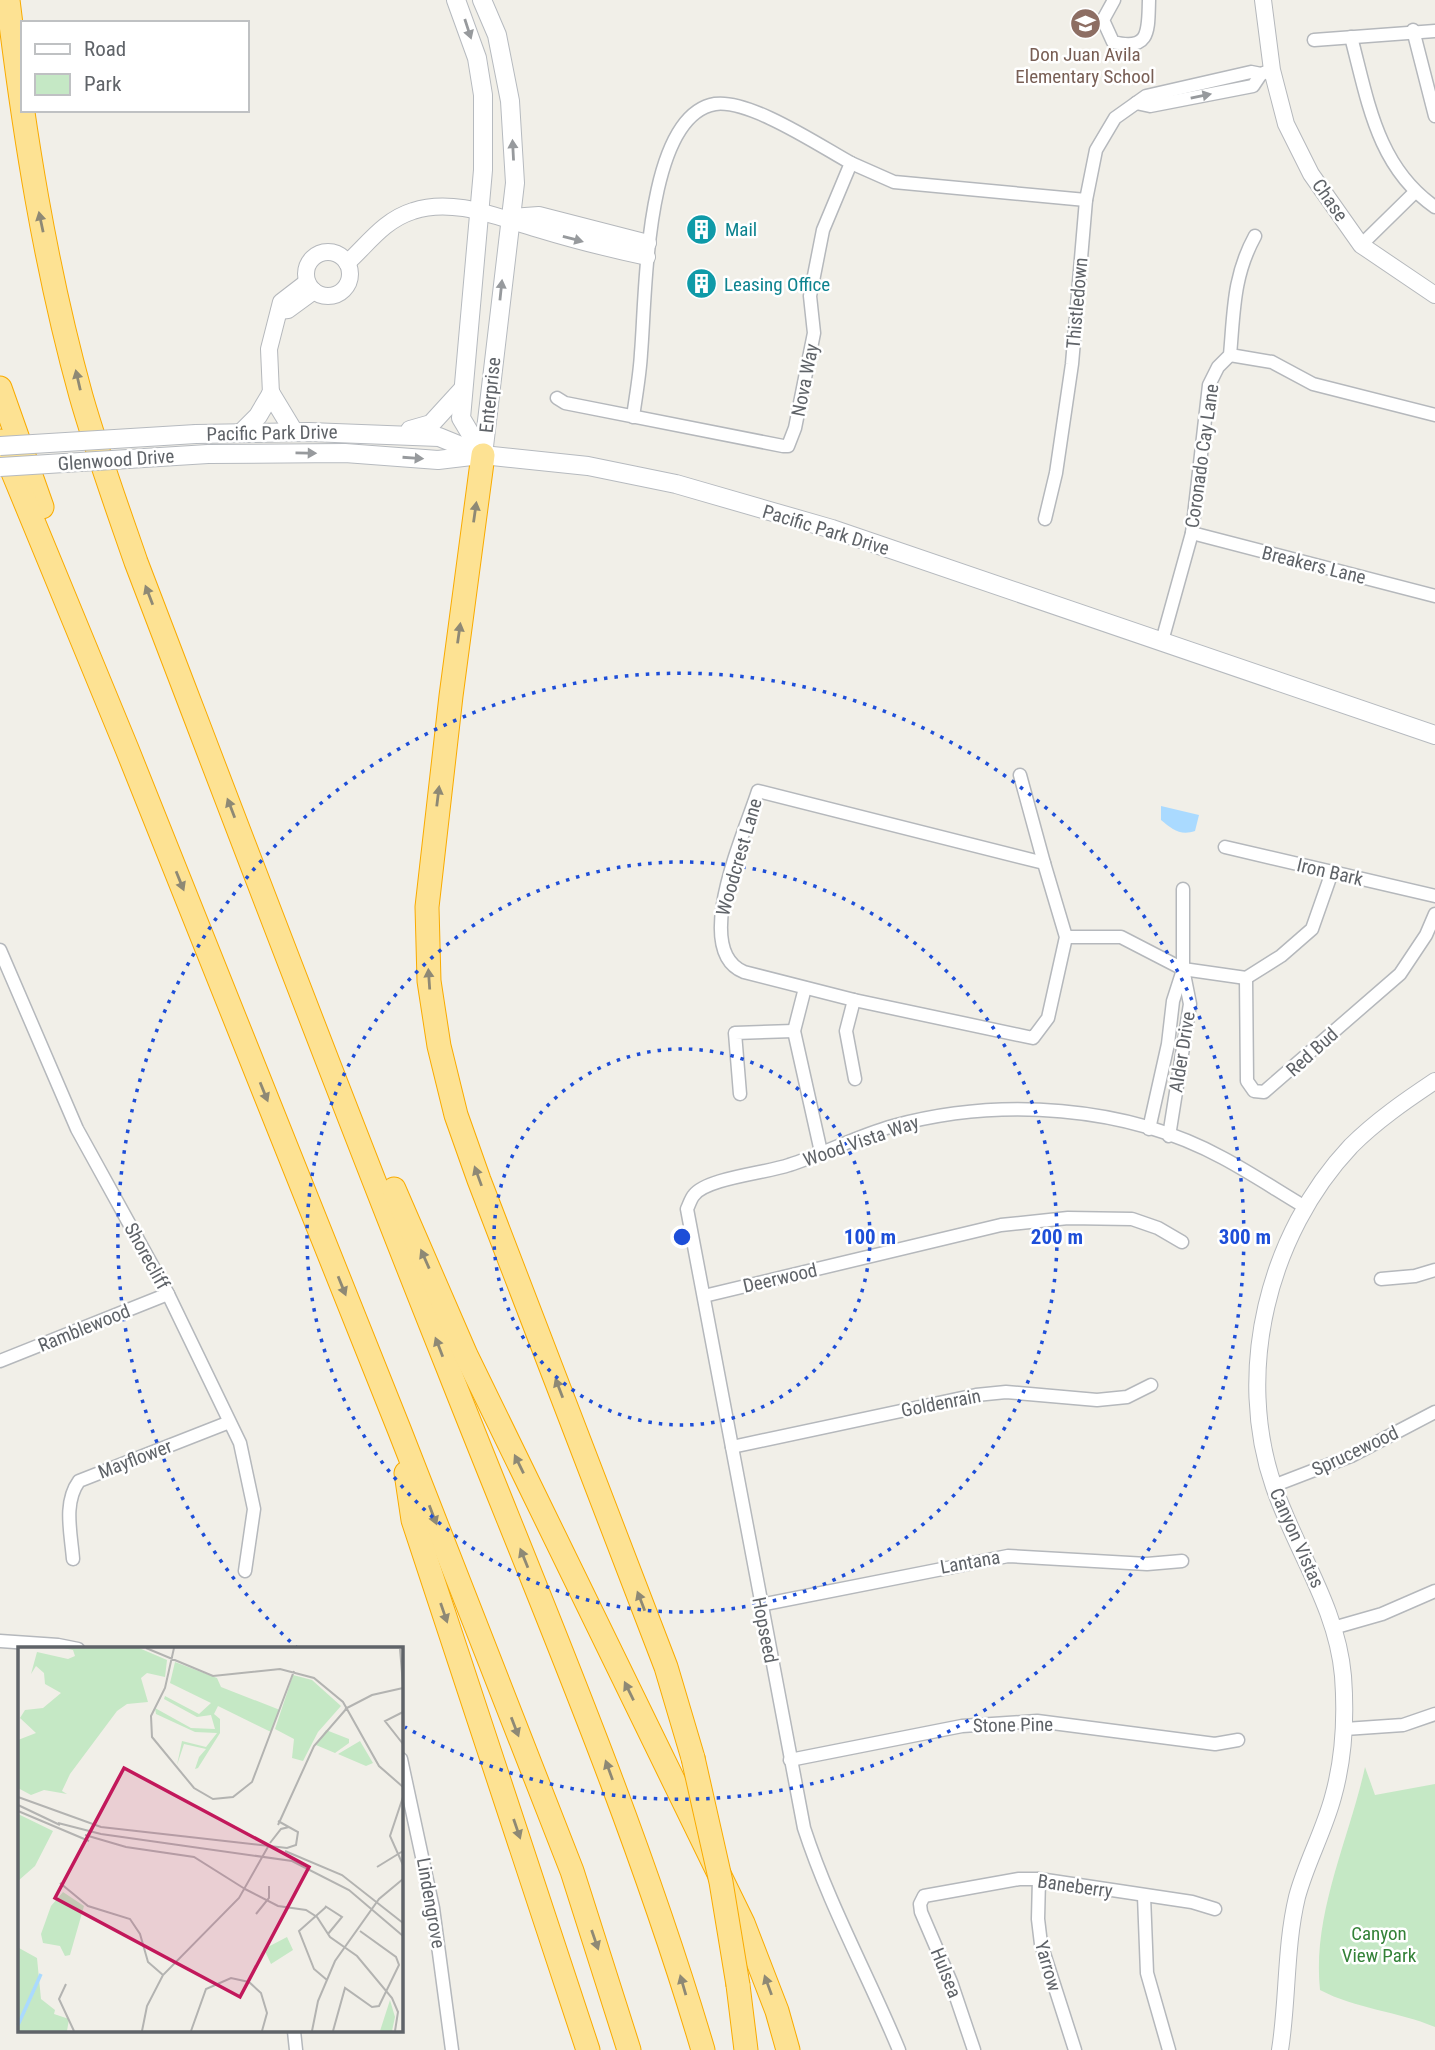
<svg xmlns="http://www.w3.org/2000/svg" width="1435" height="2050" viewBox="0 0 1435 2050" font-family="'Roboto Condensed',sans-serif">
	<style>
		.green { fill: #c5e8c5 }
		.water { fill: #aadaff }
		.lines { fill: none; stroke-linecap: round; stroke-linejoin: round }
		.minor-casing { stroke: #b5b8bc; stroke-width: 15 }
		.tertiary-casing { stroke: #b5b8bc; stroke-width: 18 }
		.secondary-casing { stroke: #b6babf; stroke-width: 20 }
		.motorway-casing { stroke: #f9ab00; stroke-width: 25 }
		.minor { stroke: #fff; stroke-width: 12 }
		.tertiary { stroke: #fff; stroke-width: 16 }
		.secondary { stroke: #fff; stroke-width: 18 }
		.motorway { stroke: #fde293; stroke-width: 23 }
		.secondary-bridge-casing { stroke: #b6babf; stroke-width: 20; stroke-linecap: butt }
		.motorway-bridge-casing { stroke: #f9ab00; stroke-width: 25; stroke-linecap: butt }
		.secondary-bridge { stroke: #fff; stroke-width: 18 }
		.motorway-bridge { stroke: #fde293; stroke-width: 23 }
		.oneway { fill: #979a9d }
		.oneway2 { fill: #8e8975 }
		.ring { fill: none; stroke: #1d4ed8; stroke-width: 3.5; stroke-dasharray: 3.5 7 }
		.labels { text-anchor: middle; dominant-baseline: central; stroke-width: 5; stroke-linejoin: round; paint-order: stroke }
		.education-label { font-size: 19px; fill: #785e54; stroke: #fff }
		.street-label { font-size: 19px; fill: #5f6368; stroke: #fff }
		.culture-label { font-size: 19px; fill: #0d838f; stroke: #fff; text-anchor: start }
		.park-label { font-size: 19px; fill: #348238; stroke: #fff }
		.inset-river { fill: none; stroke: #aadaff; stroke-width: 3.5 }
		.inset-road { fill: none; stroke: #b3b3b1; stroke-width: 2 }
		.view { fill: #c2185b; fill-opacity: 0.15; stroke: #c2185b; stroke-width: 3.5 }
		.inset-edge { fill: none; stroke: #5f6368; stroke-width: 3.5 }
		.centre { fill: #1d4ed8; stroke: #fff; stroke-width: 3.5 }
		.ring-label { font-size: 21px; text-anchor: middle; font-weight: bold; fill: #1d4ed8; stroke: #fff; stroke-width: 5; stroke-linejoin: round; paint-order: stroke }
	</style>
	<rect width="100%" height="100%" fill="#f1efe8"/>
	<path class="green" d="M1365,1767l10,28 60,-11v243c-38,-16 -79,-18 -115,-37 -8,-76 29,-150 45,-223z"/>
	<path class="water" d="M1161,806l38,9 -4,16c-15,5 -23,-2 -34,-11z"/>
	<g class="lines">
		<defs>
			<g id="minor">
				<path d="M1114,0l-11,20 10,22c38,10 35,-13 36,-42"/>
				<polyline points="1413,30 1435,116"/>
				<path d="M1351,37c17,64 26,130 84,170"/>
				<polyline points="1314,40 1435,31"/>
				<polyline points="1136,103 1150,106 1253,86 1261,74"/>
				<polyline points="851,163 894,182 1086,200"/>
				<polyline points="1361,245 1414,193"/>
				<polyline points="1230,355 1272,362 1313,384 1435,415"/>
				<path d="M557,398l8,5 218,43h5l7,-18 19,-95 -4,-37 13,-66 28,-67c-31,-17 -101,-64 -136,-59 -71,12 -69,194 -74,249 -1,21 -5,42 -8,64"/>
				<polyline points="1045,519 1056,473 1072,364 1086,200 1096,150 1115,118 1146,96 1251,72 1261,74 1272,70"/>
				<polyline points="1192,533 1435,596"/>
				<path d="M1162,641l30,-108 17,-148 9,-18 12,-12c4,-44 3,-79 25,-119"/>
				<polyline points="1020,775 1044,863"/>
				<polyline points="1225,847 1435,896"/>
				<path d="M1066,937l-22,-74 -286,-72c-12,39 -68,159 -14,181l110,28 179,38 15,-20 18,-81h55l62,32 63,9 35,-22 31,-27 20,-57"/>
				<polyline points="0,950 77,1129 168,1294 240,1443 254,1509 245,1571"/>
				<polyline points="1246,978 1247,1081 1254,1091 1264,1092 1400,974 1426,935 1435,914"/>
				<polyline points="805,988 794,1031 821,1152"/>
				<polyline points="854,1000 846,1031 855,1079"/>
				<polyline points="740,1094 735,1033 794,1031"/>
				<polyline points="1149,1129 1168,1044 1173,1001 1182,973"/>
				<polyline points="1169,1136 1190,1004 1183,969 1183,889"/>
				<polyline points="1381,1279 1415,1276 1435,1270"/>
				<polyline points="704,1296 1001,1225 1068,1218 1132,1219 1158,1228 1182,1242"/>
				<polyline points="0,1361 168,1294"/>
				<polyline points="732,1447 976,1395 1006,1392 1097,1400 1127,1397 1151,1385"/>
				<polyline points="1273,1486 1351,1456 1435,1412"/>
				<path d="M73,1559c-2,-26 -10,-56 6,-78l148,-58"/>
				<polyline points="760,1605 1008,1556 1147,1564 1182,1561"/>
				<polyline points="1333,1628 1382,1614 1435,1591"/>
				<polyline points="0,1641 58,1645 78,1649"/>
				<polyline points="1345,1729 1403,1725 1435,1714"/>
				<polyline points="401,1759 433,1908 452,2050"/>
				<polyline points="790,1760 962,1726 1037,1721 1215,1744 1238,1740"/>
				<polyline points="1039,1879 1038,1919 1041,1944 1075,2050"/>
				<polyline points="1144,1896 1147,1973 1169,2050"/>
				<polyline points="294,2031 296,2050"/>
				<path d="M899,2050c-31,-75 -70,-145 -95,-222l-117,-619c2,-4 4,-11 7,-14 13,-17 72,-22 95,-30 35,-11 68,-29 104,-39 106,-29 233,-21 330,32 28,15 55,33 82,49"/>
				<polyline points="974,2050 951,1982 921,1912 920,1904 924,1896 1019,1879 1039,1879 1192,1902 1215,1909"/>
			</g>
			<g id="tertiary">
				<polyline points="1263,0 1272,70 1286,124 1311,174 1361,245 1435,295"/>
				<polyline points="511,217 539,215 648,243"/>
				<circle cx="328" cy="274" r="22"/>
				<path d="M347,263c21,-19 37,-43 66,-52 41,-14 86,7 125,18 36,11 72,20 109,28"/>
				<polyline points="279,311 288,310 314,291"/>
				<polyline points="271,394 269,349 281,302 307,282"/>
				<path d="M1280,2050c8,-50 5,-103 17,-153 9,-34 27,-66 36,-100 11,-39 13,-81 10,-121 -6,-69 -47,-125 -69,-189 -40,-115 -6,-253 77,-341 25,-25 54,-45 84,-65"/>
			</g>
			<g id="secondary">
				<polyline points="456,0 477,58 483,95 483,170 461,418 483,455"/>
				<polyline points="482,0 497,35 510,101 515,183 483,455"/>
				<polyline points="271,394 294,432"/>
				<polyline points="410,430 431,424 463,389"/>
				<polyline points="241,433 258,416 271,394"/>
				<polyline points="196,434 309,432 439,437 483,455 588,466 676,484 832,529 1435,735"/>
				<polyline points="208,454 345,453 438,460 480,455"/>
			</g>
			<g id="motorway">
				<path d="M8,0c16,133 37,266 73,396 16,56 36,111 55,166 103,269 205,539 312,806 89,226 186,449 255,682"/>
				<polyline points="0,388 42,507"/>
				<polyline points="0,441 127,749 399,1429 572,1871 629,2050"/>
				<polyline points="483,455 451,696 427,907 429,981 439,1046 456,1115 479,1180 666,1667 693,1758"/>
				<polyline points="394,1189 466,1355 743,1923 777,2011 788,2050"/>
				<polyline points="406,1473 413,1520 588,2050"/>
				<polyline points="738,1985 746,2050"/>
			</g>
		</defs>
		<use href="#minor" class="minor-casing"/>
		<use href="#tertiary" class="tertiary-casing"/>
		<use href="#secondary" class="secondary-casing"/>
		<use href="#motorway" class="motorway-casing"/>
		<use href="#minor" class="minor"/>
		<use href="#tertiary" class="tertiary"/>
		<use href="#secondary" class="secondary"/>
		<use href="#motorway" class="motorway"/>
		<defs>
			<g id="secondary-bridge">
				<polyline points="0,446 196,434"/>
				<polyline points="0,467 208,454"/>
			</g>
			<polyline id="motorway-bridge" points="693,1758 721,1882 738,1985"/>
		</defs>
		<use href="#secondary-bridge" class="secondary-bridge-casing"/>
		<use href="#motorway-bridge" class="motorway-bridge-casing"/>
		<use href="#secondary-bridge" class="secondary-bridge"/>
		<use href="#motorway-bridge" class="motorway-bridge"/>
	</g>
	<defs><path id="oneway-solid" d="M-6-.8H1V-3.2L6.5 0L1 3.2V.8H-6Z" transform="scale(1.75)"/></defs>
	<g class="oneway">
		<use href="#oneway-solid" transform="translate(468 29) rotate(72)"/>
		<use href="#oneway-solid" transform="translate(1201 96) rotate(-11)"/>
		<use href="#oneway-solid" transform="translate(513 150) rotate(-93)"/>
		<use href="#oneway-solid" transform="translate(573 239) rotate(15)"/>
		<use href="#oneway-solid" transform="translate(501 290) rotate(-84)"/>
		<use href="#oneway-solid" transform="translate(306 453) rotate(1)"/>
		<use href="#oneway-solid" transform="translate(413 458) rotate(4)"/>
	</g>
	<g class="oneway2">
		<use href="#oneway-solid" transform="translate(41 222) rotate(-102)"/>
		<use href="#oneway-solid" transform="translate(78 380) rotate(-103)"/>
		<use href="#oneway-solid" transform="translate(475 512) rotate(-82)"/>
		<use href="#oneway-solid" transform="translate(149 595) rotate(-111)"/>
		<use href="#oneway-solid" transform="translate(459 633) rotate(-82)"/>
		<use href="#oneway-solid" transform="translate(438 796) rotate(-83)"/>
		<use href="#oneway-solid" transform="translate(231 808) rotate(-111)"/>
		<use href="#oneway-solid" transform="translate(180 881) rotate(68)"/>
		<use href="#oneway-solid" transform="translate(429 979) rotate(-94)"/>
		<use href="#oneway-solid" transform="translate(264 1092) rotate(68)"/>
		<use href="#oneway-solid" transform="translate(478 1176) rotate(-110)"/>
		<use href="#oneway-solid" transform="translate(425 1259) rotate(-114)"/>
		<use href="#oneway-solid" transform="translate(342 1286) rotate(68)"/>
		<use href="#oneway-solid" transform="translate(439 1347) rotate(-111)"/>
		<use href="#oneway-solid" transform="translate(559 1388) rotate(-111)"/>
		<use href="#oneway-solid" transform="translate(519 1464) rotate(-116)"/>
		<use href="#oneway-solid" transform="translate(433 1515) rotate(69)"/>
		<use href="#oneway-solid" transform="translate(524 1558) rotate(-112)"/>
		<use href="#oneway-solid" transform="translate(641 1601) rotate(-111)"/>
		<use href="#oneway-solid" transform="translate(444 1613) rotate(71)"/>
		<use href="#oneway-solid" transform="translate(629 1691) rotate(-116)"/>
		<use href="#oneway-solid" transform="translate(515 1727) rotate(69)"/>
		<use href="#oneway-solid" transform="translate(609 1770) rotate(-110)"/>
		<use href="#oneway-solid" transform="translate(517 1829) rotate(71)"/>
		<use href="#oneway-solid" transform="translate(595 1940) rotate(71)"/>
		<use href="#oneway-solid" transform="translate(683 1985) rotate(-106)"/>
		<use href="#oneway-solid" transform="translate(768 1985) rotate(-110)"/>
	</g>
	<g class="ring">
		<circle cx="682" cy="1237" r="188"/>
		<circle cx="682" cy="1237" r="375"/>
		<path d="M298 1649A563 563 0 1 1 405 1727"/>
	</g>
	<defs>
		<symbol id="school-disc" viewBox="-11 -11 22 22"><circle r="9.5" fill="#8d6e63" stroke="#fff"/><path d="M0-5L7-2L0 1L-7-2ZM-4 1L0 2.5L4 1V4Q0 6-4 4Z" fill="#fff"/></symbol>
		<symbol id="building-disc" viewBox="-11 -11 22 22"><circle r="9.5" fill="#0f9aa8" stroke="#fff"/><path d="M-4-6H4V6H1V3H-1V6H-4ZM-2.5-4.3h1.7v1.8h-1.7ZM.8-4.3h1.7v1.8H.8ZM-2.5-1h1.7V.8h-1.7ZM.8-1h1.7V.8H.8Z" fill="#fff"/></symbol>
	</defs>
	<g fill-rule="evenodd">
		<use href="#school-disc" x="1068" y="6" width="35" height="35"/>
		<use href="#building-disc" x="684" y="212" width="35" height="35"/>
		<use href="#building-disc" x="684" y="266" width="35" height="35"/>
	</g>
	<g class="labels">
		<g class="education-label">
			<text x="1085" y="54">Don Juan Avila<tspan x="1085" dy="22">Elementary School</tspan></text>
		</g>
		<g class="street-label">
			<text transform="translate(1330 200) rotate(55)">Chase</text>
			<text transform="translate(1077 303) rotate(-85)">Thistledown</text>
			<text transform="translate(805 380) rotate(-79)">Nova Way</text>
			<text transform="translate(490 395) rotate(-84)">Enterprise</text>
			<text transform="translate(272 433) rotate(-1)">Pacific Park Drive</text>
			<text transform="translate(1202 456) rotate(-82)">Coronado Cay Lane</text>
			<text transform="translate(116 460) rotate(-4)">Glenwood Drive</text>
			<text transform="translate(826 530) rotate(17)">Pacific Park Drive</text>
			<text transform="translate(1314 565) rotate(14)">Breakers Lane</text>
			<text transform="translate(739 857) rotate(-74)">Woodcrest Lane</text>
			<text transform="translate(1330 872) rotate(13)">Iron Bark</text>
			<text transform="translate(1182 1052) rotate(-81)">Alder Drive</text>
			<text transform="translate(1312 1052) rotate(-42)">Red Bud</text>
			<text transform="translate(861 1141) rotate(-19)">Wood Vista Way</text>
			<text transform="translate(147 1256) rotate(61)">Shorecliff</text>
			<text transform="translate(780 1278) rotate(-13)">Deerwood</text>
			<text transform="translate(84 1328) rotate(-22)">Ramblewood</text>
			<text transform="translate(941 1403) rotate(-11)">Goldenrain</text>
			<text transform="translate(1355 1451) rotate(-25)">Sprucewood</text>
			<text transform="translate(135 1459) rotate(-21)">Mayflower</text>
			<text transform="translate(1297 1538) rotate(66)">Canyon Vistas</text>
			<text transform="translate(970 1562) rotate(-10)">Lantana</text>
			<text transform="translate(765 1630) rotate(79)">Hopseed</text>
			<text transform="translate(1013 1725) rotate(-1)">Stone Pine</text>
			<text transform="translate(1075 1886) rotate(8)">Baneberry</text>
			<text transform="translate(431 1903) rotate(80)">Lindengrove</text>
			<text transform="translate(1048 1966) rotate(74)">Yarrow</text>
			<text transform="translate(946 1973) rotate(68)">Hulsea</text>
		</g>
		<g class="culture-label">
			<text x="725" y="229">Mail</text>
			<text x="724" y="284">Leasing Office</text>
		</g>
		<g class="park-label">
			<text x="1379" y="1933">Canyon<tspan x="1379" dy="22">View Park</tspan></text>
		</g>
	</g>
	<g transform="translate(18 1647)">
		<rect width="385" height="385" fill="#f1efe8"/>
		<path d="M45,1h76l28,12 -2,17 -18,-4 -6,5 7,24 -21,2 -10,7 -47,63 -8,17 5,3 -23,-4 -13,5 -13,-7v-48l18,-7 -16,-15 5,-8 18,-2 18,-15 -16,-9 -1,-11 -8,-7 -5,8 6,-22 31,7 7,-3 -2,-6zM157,15l42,16 4,9 59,23 -9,22 -53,-26 -4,8 6,5v14l-22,35 -3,1 4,-12 7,-8 -22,-5 -7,21 5,-24 24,6 11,-14 -22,-1 -39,-18 -1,-6 36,20 24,1 -4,-14 -14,2 -33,-18 1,-3 34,18 12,-11 -41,-20zM275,28l19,5 29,26 -23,26 -15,29 -11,-3 2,-19 -19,-10zM308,83l23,9v4l-14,10 -19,-8zM342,94l13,22 -7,3 -28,-12zM0,167l35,17 -18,35 -17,15zM45,245l21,14 -14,49 -5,1 -5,-10 -17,-3 -2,-9 10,-28zM269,290l6,13 -22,14 -7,-15zM1,301l18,10 4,41 14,11 -1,4 15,5 -2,12h-49zM372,353l5,17 -3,14h-12z" fill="#c5e8c5"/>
		<path class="inset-river" d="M0,378l23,-51"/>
		<path class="inset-road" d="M128,1l67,28 67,-7 34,9 29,24 36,64 24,21M156,1l-9,40 -14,28 1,21 42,51 19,11 20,-2 19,-15 42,-111M382,2l3,36M327,62l27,-14 31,-7M385,65l-18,9 18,23M0,150l83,30 186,21 9,-3 2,-13 -20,-11M385,150l-13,39 13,29M0,158l42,20M0,164l71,30M40,176l43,11 191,27 57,29 54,46M260,178l36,-79 33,-38M67,188l41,12 68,10 51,32M252,196l11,-14 8,-2M267,204l57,24 61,48M359,220l26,-16M42,236l28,23 42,13 10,15 8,28 15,13M227,242l33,17 28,4 11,7 13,20 27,19 35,42 6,14 -3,19M307,259l17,11 -14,17M308,260l-27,24 15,38 13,11M238,267l13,-16v-12M48,337l-7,15 15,32M124,384l5,-25 16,-31 76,-77 30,-53M173,384l15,-42 25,-11 18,4 12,11 6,20 -5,18M294,384l6,-30 17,-40 44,-62 24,-20M315,384l12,-43 27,19 7,-1 20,-41 -3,-8 -36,-26"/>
		<path class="view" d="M106,121l185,99 -69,130 -185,-99z"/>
		<rect width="385" height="385" class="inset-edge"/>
	</g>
	<circle cx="682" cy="1237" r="10" class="centre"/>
	<g class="ring-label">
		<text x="870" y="1244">100 m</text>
		<text x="1057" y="1244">200 m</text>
		<text x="1245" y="1244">300 m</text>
	</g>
	<rect x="21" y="21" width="228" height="91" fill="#ffffff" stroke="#bfc1c3" stroke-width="2"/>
	<rect x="35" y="44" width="35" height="10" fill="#ffffff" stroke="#bfc1c3" stroke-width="2"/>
	<text x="84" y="56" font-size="21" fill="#5f6368">Road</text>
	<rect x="35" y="74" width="35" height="21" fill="#c5e8c5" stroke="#bfc1c3" stroke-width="2"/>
	<text x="84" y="91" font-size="21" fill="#5f6368">Park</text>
</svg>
